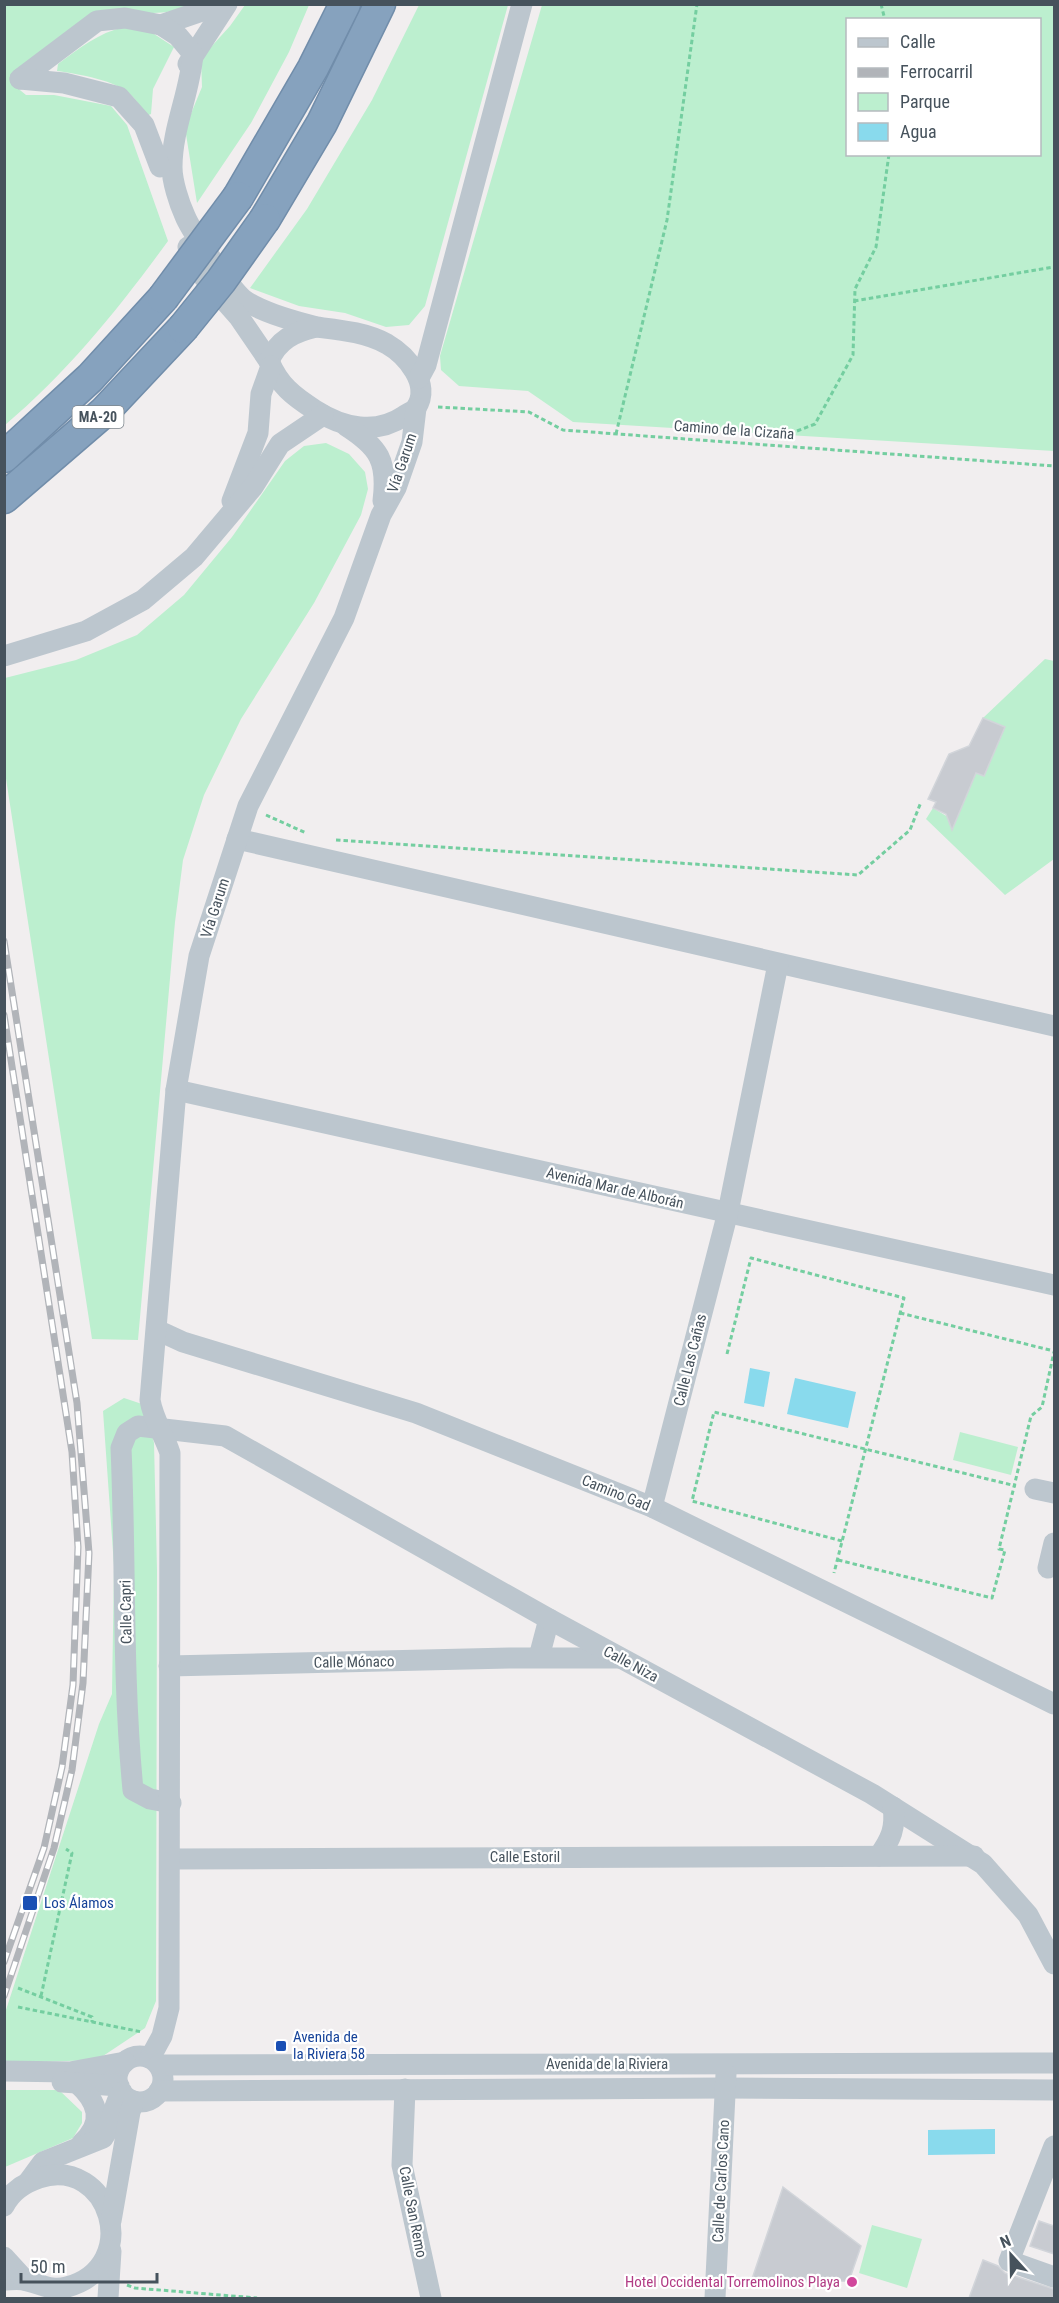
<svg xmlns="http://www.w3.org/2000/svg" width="1059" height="2303" viewBox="0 0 1059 2303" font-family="'Roboto Condensed',sans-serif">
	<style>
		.green { fill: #bcefcf; fill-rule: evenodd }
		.water { fill: #89daed }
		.building { fill: #c8cbd1; stroke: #d2d5da; stroke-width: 1.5 }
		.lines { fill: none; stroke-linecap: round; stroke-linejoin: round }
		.highway-casing { stroke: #718daa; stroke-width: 33 }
		.path { stroke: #74cea0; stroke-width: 3; stroke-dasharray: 4.5 3; stroke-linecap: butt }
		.minor { stroke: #bcc6ce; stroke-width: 21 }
		.highway { stroke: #86a2be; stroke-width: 30 }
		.rail-casing { stroke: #b1b4b9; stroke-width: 7 }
		.rail { stroke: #fff; stroke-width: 4.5; stroke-dasharray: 14; stroke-linecap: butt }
		.highway-bridge-casing { stroke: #718daa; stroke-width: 33; stroke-linecap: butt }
		.highway-bridge { stroke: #86a2be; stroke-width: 30 }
		.transit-dot { fill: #1a4fb4; stroke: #fff; stroke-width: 2 }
		.hotel-dot { fill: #d1479c; stroke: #fff; stroke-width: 2 }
		.labels { text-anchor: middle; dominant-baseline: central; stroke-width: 4.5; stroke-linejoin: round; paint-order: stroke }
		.shield { fill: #fff; stroke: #7e868d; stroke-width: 1.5 }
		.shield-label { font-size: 14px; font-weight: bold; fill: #46525c }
		.street-label { font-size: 15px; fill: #46525c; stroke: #fff }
		.transit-label { font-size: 15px; fill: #164399; stroke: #fff; text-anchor: start }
		.hotel-label { font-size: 15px; fill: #b23c85; stroke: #fff; text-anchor: end }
	</style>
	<rect width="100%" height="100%" fill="#f1eeef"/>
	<g class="green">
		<path d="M4,5h184c-19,11 -43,8 -64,6l-109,75 11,9h28l57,11 16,19 41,116c-48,66 -100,131 -163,184z"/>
		<polygon points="245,5 309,5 289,52 251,123 197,203 185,128 202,87 201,58 230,26"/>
		<polygon points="419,5 508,5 425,306 409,325 386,327 345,313 299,306 250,288 307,209 372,100"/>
		<path d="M542,5h512v446l-481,-29 -45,-31 -69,-5 -18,-16 -1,-14zM848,20h192v134h-192z"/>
		<path d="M124,27l27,5 23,15 -21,42 -2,25 -5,2c-4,-7 -8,-14 -14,-20 -15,-16 -54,-22 -75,-25l1,-7c22,-16 40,-31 66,-37z"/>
		<polygon points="326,443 349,454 365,472 368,489 361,515 314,603 241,719 204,795 183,860 175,922 138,1340 92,1339 5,772 5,678 76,660 137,635 184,595 232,537 285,461 304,446"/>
		<polygon points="1045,659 1054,661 1054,859 1005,895 926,819 933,808 953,820 957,818 975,772 984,776 1005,727 983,718"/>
		<polygon points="124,1398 145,1405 154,1443 157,1570 156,2001 145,2028 97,2060 5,2063 5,2013 99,1724 112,1694 114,1566 103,1411"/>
		<polygon points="960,1432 1018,1447 1011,1475 953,1460"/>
		<polygon points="5,2090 59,2090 82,2112 82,2123 73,2138 5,2167"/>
		<polygon points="872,2225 922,2239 907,2288 859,2273"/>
	</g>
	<g class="water">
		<polygon points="750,1368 770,1372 764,1407 744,1403"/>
		<polygon points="795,1378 856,1392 848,1428 787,1414"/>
		<polygon points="995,2129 995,2154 928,2155 928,2130"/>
	</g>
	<g class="building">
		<polygon points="983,718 1005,727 984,776 976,773 952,830 946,814 933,808 936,802 928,799 949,754 969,746"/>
		<polygon points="783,2187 861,2246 849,2281 751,2282"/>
		<polygon points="1039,2221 1054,2226 1054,2254 1030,2246"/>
		<polygon points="983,2260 998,2266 1005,2273 1054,2289 1054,2298 969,2298"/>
	</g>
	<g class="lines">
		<defs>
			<g id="highway">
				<polyline points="238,197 313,68 345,4"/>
				<polyline points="265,219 322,123 380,4"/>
				<polyline points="4,457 90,378 163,298"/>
				<polyline points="4,498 104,412 183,328"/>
			</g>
		</defs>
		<use href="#highway" class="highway-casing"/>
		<g class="path">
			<polyline points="881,4 885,20"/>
			<polyline points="854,301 1054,267"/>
			<polyline points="438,407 529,412 563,430 1054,466"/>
			<polyline points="797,431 815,424 853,355 855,289 876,247 889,154"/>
			<polyline points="616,434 667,220 697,4"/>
			<polyline points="266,815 306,833"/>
			<polyline points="336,840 858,875 910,830 921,802"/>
			<polyline points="900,1313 1054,1351"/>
			<polyline points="727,1354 751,1258 904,1298 834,1573"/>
			<polyline points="842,1541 692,1501 714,1412 1016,1486"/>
			<polyline points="838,1560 992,1598 1005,1550 999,1549 1031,1416 1042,1407 1054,1352"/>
			<polyline points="18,1988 92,2017 92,2022"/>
			<polyline points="41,1996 72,1853 66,1849"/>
			<polyline points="18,2007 142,2032"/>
			<polyline points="127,2285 135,2288 257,2298"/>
		</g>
		<g class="minor">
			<polyline points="161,25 199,12 209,4"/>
			<polyline points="188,64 227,4"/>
			<path d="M20,79l77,-58 28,-3 36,7 17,11 15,18c-3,39 -21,74 -21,113 0,14 7,36 13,49 6,15 46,73 58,83 17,13 52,22 73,28"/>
			<polyline points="20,79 64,83 119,97 144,125 160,167"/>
			<polyline points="188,247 202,275 239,317 269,361"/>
			<path d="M316,327c24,3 49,5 71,17 19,11 45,40 29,64 -2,3 -8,5 -12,8 -28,19 -61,12 -89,-6 -22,-14 -36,-25 -46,-49 9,-21 25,-29 47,-34z"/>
			<polyline points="419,378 426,365 522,4"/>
			<path d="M346,426c33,21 42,35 37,75"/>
			<polyline points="232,501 258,433 261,394 271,366"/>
			<polyline points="4,656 86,631 143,600 194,557 253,487 280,444 323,415"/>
			<polyline points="237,839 1054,1026"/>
			<polyline points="176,1090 1054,1285"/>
			<polyline points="157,1330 183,1342 416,1413 652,1507 1054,1704"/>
			<polyline points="1035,1489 1054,1493"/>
			<polyline points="652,1507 728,1212 778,964"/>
			<polyline points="1048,1568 1054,1543"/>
			<polyline points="539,1657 549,1619"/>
			<polyline points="169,1666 509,1658 618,1658"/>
			<path d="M171,1803l-21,-4 -17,-9c-11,-114 -7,-229 -12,-342l6,-15 11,-7 87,10 324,183 323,175 111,70 45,51 26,49"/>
			<path d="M879,1856c12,-17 17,-28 14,-49"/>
			<polyline points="171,1859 974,1856"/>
			<circle cx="140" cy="2079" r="23"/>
			<path d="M150,2058l12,-22 7,-28 1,-555c-6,-18 -17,-34 -20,-53l26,-310 23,-134 49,-150 96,-188 37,-103 15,-27 16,-46 4,-34"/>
			<polyline points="159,2065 1054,2063"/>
			<polyline points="4,2071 70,2072 125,2062"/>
			<polyline points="62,2082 119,2086"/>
			<path d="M77,2083c21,19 28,39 5,60"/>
			<polyline points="405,2089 402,2165 431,2298"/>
			<polyline points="159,2091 725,2088 1054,2090"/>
			<polyline points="1054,2146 1009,2261 1054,2277"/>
			<path d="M29,2181l14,-19 60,-24c11,-15 8,-30 19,-46"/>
			<path d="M4,2206c7,-14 20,-23 35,-28 71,-23 105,88 28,109 -17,5 -29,-5 -44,-7 -6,-1 -13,0 -19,0"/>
			<polyline points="111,2221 130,2112 134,2101"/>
			<polyline points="4,2257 25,2280"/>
			<polyline points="108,2298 111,2251"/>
			<polyline points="715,2298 726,2074"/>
		</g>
		<use href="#highway" class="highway"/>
		<defs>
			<g id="rail">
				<polyline points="4,941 77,1403 89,1553 83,1683 72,1770 54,1848 4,1996"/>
				<polyline points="4,1015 72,1452 78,1547 73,1685 62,1767 44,1848 4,1962"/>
			</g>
		</defs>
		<use href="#rail" class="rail-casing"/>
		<use href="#rail" class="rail"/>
		<defs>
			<g id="highway-bridge">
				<polyline points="163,298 238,197"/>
				<polyline points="183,328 221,281 265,219"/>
			</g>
		</defs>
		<use href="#highway-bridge" class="highway-bridge-casing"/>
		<use href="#highway-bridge" class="highway-bridge"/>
	</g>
	<g class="transit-dot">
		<rect x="22" y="1895" width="16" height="16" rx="3"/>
		<rect x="275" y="2040" width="12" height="12" rx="3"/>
	</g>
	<circle class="hotel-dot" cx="852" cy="2282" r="6"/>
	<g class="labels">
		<rect class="shield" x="72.5" y="406" width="51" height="22" rx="4.5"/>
		<g class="shield-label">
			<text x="98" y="417">MA-20</text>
		</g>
		<g class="street-label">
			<text transform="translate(734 430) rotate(4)">Camino de la Cizaña</text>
			<text transform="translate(402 463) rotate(-71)">Vía Garum</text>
			<text transform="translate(215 908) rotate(-72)">Vía Garum</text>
			<text transform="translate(615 1188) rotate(13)">Avenida Mar de Alborán</text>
			<text transform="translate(690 1360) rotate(-76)">Calle Las Cañas</text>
			<text transform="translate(616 1493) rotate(22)">Camino Gad</text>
			<text transform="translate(126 1612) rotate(-91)">Calle Capri</text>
			<text transform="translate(354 1662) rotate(-1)">Calle Mónaco</text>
			<text transform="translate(631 1664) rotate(28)">Calle Niza</text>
			<text x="525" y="1857">Calle Estoril</text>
			<text x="607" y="2064">Avenida de la Riviera</text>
			<text transform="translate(721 2181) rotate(-87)">Calle de Carlos Cano</text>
			<text transform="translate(413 2212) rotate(79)">Calle San Remo</text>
		</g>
		<g class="transit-label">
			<text x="44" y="1903">Los Álamos</text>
			<text x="293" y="2037">Avenida de<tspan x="293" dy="17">la Riviera 58</tspan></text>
		</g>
		<g class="hotel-label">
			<text x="840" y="2282">Hotel Occidental Torremolinos Playa</text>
		</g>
	</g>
	<rect width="1059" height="2303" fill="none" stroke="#46525c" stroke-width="12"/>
	<rect x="846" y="18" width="195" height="138" fill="#ffffff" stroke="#b5babe" stroke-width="1.5"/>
	<rect x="858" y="38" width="30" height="9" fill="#bcc6ce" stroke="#b5babe" stroke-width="1.5"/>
	<text x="900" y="48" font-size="18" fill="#46525c">Calle</text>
	<rect x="858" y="68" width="30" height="9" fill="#b1b4b9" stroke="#b5babe" stroke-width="1.5"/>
	<text x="900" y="78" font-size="18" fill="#46525c">Ferrocarril</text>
	<rect x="858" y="93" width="30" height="18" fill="#bcefcf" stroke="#b5babe" stroke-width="1.5"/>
	<text x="900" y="108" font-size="18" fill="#46525c">Parque</text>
	<rect x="858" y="123" width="30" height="18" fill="#89daed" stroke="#b5babe" stroke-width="1.5"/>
	<text x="900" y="138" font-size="18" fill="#46525c">Agua</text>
	<g transform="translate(1011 2255) rotate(338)" stroke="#ffffff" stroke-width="4.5" paint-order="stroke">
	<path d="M0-4.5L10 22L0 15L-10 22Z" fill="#46525c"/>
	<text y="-9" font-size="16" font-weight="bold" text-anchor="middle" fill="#46525c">N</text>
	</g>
	<path d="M21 2273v9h136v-9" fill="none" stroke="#46525c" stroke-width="3"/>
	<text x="30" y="2273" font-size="18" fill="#46525c" stroke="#ffffff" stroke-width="4.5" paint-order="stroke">50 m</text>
</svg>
